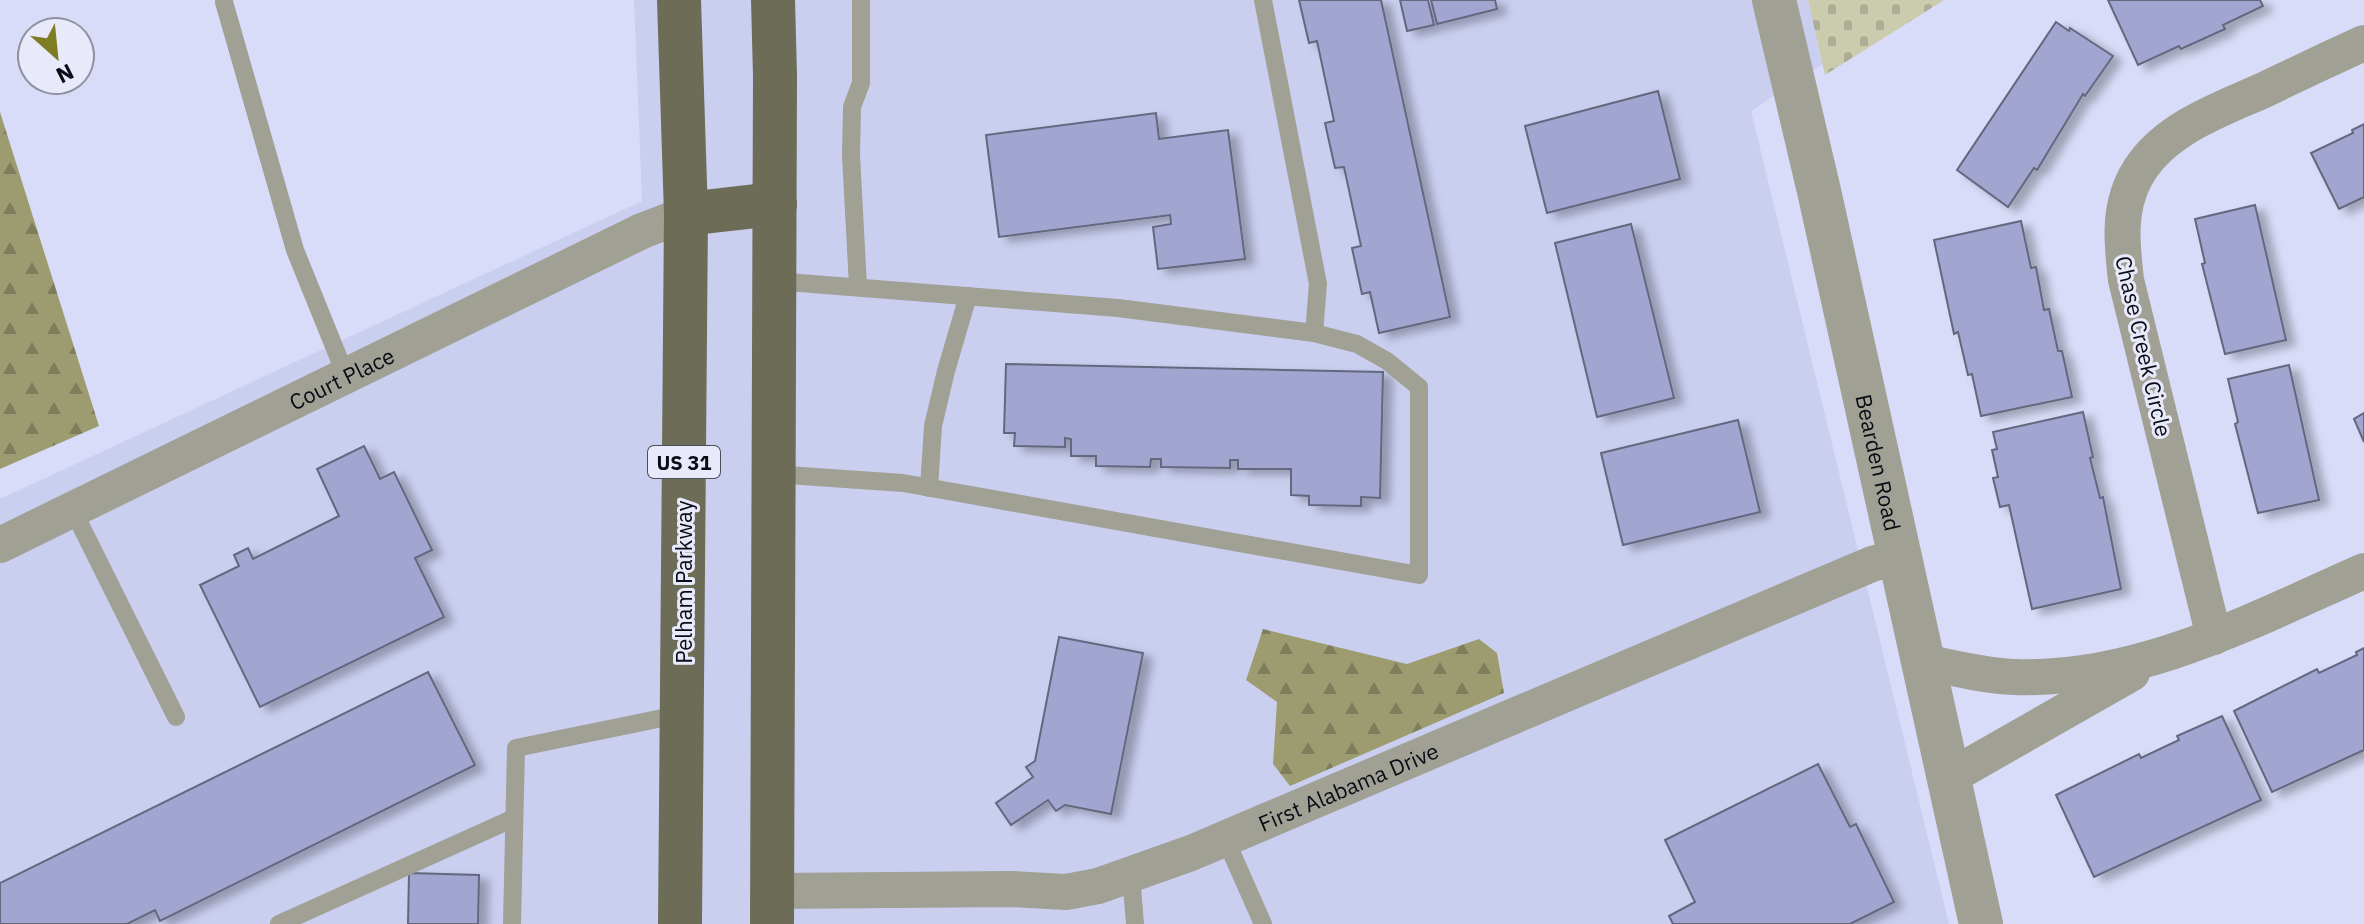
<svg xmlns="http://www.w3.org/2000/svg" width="2364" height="924" viewBox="0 0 2364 924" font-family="'IBM Plex Sans',sans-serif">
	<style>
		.built { fill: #cacff0 }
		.forest { fill: url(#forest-firs) }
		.cemetery { fill: url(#cemetery-stones) }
		.building { fill: #a1a5cf; stroke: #64677f; stroke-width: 2; filter: url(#shadow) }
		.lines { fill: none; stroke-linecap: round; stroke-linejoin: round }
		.service { stroke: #a0a094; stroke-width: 18 }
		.minor { stroke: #a0a094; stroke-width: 36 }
		.tertiary { stroke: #a0a094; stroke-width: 44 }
		.primary { stroke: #6c6c57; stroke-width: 44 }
		.labels { text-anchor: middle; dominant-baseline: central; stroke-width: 6; stroke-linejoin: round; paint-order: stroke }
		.shield { fill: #e8eafb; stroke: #4d4e59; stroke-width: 2 }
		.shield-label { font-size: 20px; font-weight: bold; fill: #0a0b14 }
		.street-label { font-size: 22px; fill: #0a0b14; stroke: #e8eafb }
	</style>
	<defs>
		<pattern id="forest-firs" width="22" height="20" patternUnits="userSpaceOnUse" patternTransform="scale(2)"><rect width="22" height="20" fill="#9d9c71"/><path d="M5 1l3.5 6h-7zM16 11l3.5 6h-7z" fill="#7e7d5c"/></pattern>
		<pattern id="cemetery-stones" width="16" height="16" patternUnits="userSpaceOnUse" patternTransform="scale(2)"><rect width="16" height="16" fill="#cbcbae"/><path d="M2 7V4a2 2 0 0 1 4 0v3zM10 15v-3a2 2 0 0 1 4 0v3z" fill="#adad95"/></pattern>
		<filter id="shadow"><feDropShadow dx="9" dy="5" stdDeviation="4" flood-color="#0004"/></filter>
	</defs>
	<rect width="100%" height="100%" fill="#d9dcf8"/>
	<polygon class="built" points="634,0 1808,0 1823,64 1751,111 1949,924 0,924 0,499 642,201"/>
	<g class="forest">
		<polygon points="0,112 99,426 0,469"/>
		<polygon points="1263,629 1407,664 1479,639 1497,653 1504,693 1290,786 1273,764 1277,702 1246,680"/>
	</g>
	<polygon class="cemetery" points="1808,0 1944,0 1825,75"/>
	<g class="building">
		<polygon points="1299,0 1381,0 1450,317 1379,333 1370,292 1362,294 1352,248 1361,246 1344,167 1335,168 1325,123 1334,121 1317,41 1309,43"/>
		<polygon points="1400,0 1428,0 1434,25 1407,31"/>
		<polygon points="1431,0 1495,0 1497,9 1437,24"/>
		<polygon points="2108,0 2260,0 2263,6 2223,25 2225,29 2181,49 2179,46 2138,65"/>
		<polygon points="2056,22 2069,31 2070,28 2113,56 2085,96 2083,94 2037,170 2034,168 2008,207 1957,170"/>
		<polygon points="1658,91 1680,179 1547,213 1525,126"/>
		<polygon points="1156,113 1159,139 1228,130 1245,259 1158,269 1153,227 1171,224 1170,215 999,237 986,135"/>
		<polygon points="2364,124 2364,197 2339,209 2311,153 2353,133 2352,130"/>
		<polygon points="2255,205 2286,340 2225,354 2202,264 2205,263 2195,219"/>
		<polygon points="2021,221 2031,268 2036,267 2044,310 2049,309 2058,351 2062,351 2072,397 1981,416 1972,374 1968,375 1958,332 1954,334 1934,240"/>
		<polygon points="1631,224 1674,398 1597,417 1555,243"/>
		<polygon points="1006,364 1383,372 1380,498 1361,497 1361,506 1309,505 1309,496 1291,495 1291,469 1238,469 1238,460 1230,460 1230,468 1161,467 1161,459 1151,459 1150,467 1096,466 1096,456 1071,456 1071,439 1065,438 1065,447 1014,446 1015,433 1004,433"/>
		<polygon points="2289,365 2319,500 2258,513 2235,424 2238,422 2228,379"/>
		<polygon points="2083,412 2093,457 2090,458 2100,498 2103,497 2121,589 2032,609 2009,505 2000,507 1993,478 1998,477 1992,450 1997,449 1993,432"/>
		<polygon points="2364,413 2364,442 2354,419"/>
		<polygon points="1738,420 1760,512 1623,545 1601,453"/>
		<polygon points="364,446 380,479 394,472 432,550 415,558 444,617 260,707 200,585 239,566 234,555 248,548 253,559 339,516 317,469"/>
		<polygon points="1059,637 1143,653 1111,814 1065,805 1056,811 1048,800 1011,825 996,803 1033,777 1026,767 1035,761"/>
		<polygon points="2364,648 2364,750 2272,792 2234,711 2317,669 2319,673 2357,655 2356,652"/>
		<polygon points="428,672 475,765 160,921 155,910 127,924 0,924 0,883"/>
		<polygon points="2222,716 2261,800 2094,877 2056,795 2139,754 2141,758 2179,740 2177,736"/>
		<polygon points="1818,764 1850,827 1856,824 1894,902 1850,924 1673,924 1669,916 1695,902 1665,840"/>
		<polygon points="409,873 479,875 478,924 408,924"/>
	</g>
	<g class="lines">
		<g class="service">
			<polyline points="1263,0 1318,284 1314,333"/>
			<polyline points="224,2 295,250 346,376"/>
			<polyline points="858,286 851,155 852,107 861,83 861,0"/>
			<polyline points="773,474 903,483 1419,575 1419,387 1387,361 1357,344 1314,333 1118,308 774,281"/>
			<polyline points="929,488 933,426 946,371 968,296"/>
			<polyline points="73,510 176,717"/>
			<polyline points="1225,838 1263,924"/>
			<polyline points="1131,875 1135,924"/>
			<polyline points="279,924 514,818"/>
			<polyline points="512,924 516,748 682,714"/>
		</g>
		<g class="minor">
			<path id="s1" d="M0,545l642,-314 44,-17"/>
			<path d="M2214,637l-88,-357c-4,-35 -8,-70 9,-102 25,-48 82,-67 129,-88 33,-16 67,-32 100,-47"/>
			<path d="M1924,662c30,6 60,14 91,15 124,4 238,-57 349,-106"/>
			<polyline points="1948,778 2132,673"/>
			<path id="s2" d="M772,891l240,-2 54,3 32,-6 93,-33 681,-289 28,-8"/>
		</g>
		<path class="tertiary" id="s3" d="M1774,0l45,191 162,733"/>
		<g class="primary">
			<polyline points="679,0 686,214 680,924"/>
			<polyline points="686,214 775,204"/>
			<polyline points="772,924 775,76 773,0"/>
		</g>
	</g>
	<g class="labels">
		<rect class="shield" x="648" y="446" width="72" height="32" rx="6"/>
		<g class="shield-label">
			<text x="684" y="462">US 31</text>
		</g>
		<g class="street-label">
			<text transform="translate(2144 346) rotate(77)">Chase Creek Circle</text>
			<text stroke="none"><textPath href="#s1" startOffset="380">Court Place</textPath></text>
			<text stroke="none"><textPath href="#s3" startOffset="474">Bearden Road</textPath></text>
			<text transform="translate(683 582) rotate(-90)">Pelham Parkway</text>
			<text stroke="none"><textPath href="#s2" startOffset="596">First Alabama Drive</textPath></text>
		</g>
	</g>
	<g transform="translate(56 56) rotate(153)"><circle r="38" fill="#e8eafb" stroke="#8f919f" stroke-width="2"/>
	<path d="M0-6L14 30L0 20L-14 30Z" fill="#7f7d24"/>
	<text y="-12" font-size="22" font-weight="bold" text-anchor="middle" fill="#0a0b14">N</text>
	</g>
</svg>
